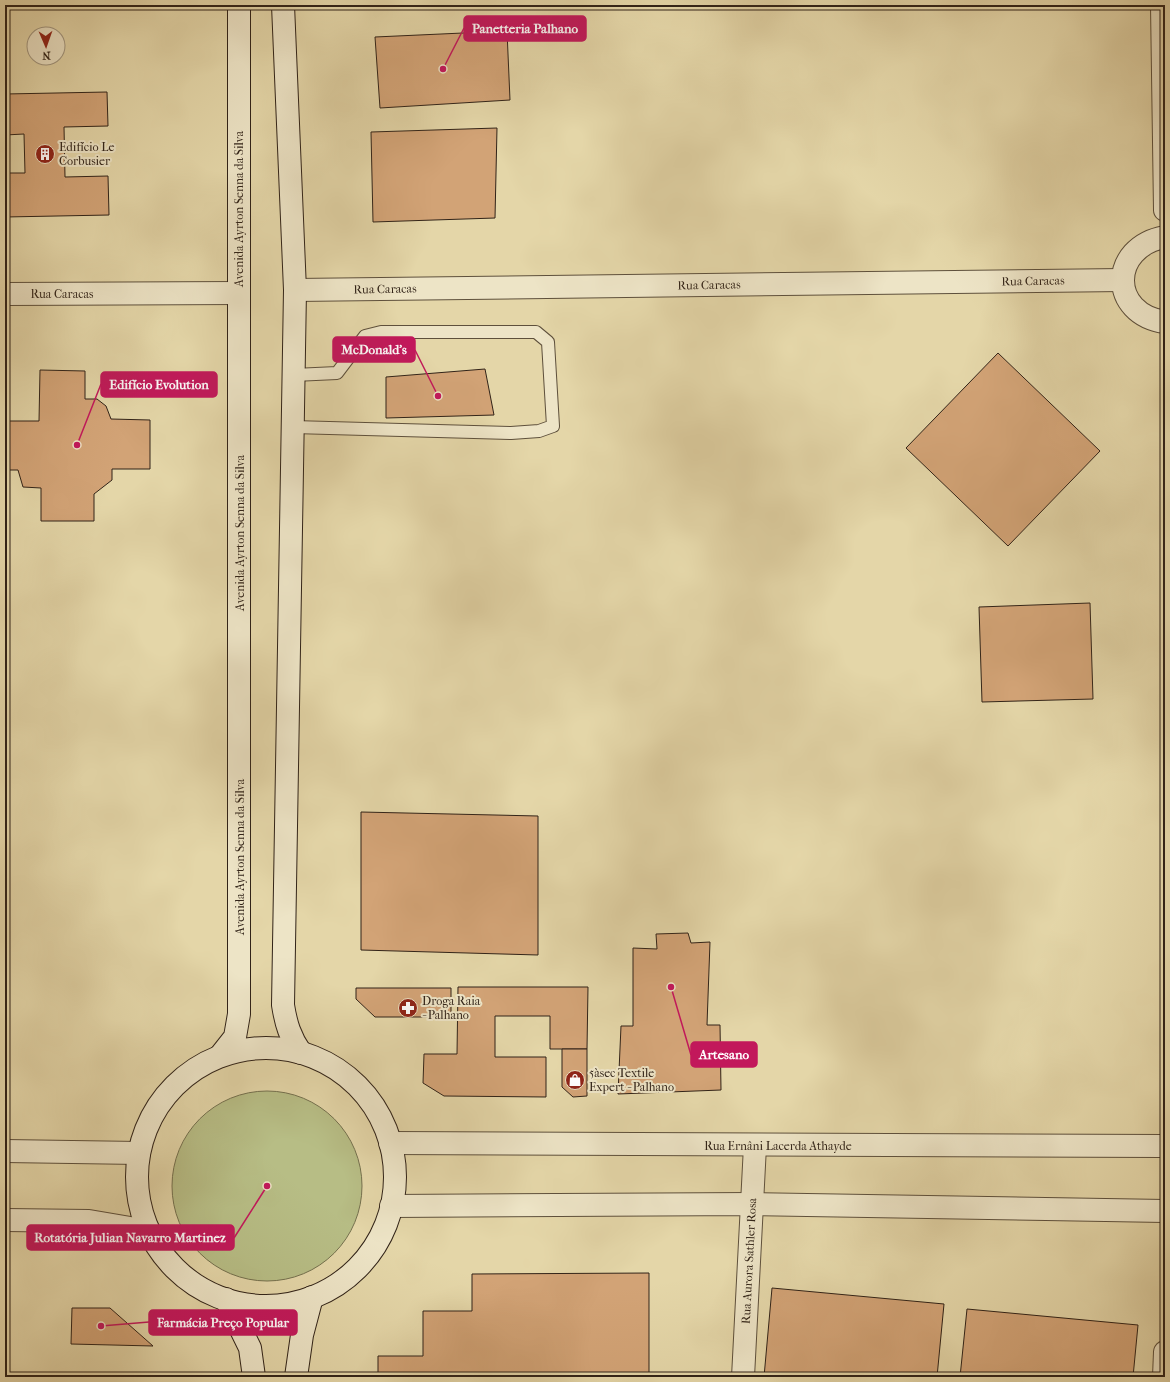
<svg xmlns="http://www.w3.org/2000/svg" width="1170" height="1382" viewBox="0 0 1170 1382" font-family="'IM FELL French Canon',serif">
	<style>
		.green { fill: #b7bd85; stroke: #74704e }
		.building { fill: #d2a376; stroke: #312318 }
		.lines { fill: none; stroke-linecap: round; stroke-linejoin: round }
		.service-casing { stroke: #5e503c; stroke-width: 14 }
		.minor-casing { stroke: #5e503c; stroke-width: 24 }
		.tertiary-casing { stroke: #5e503c; stroke-width: 24 }
		.secondary-casing { stroke: #312318; stroke-width: 24 }
		.service { stroke: #ede4c6; stroke-width: 12 }
		.minor { stroke: #ede4c6; stroke-width: 22 }
		.tertiary { stroke: #ede4c6; stroke-width: 22 }
		.secondary { stroke: #ede4c6; stroke-width: 22 }
		.labels { text-anchor: middle; dominant-baseline: central; stroke-width: 4; stroke-linejoin: round; paint-order: stroke }
		.poi-label { font-size: 12px; fill: #312318; stroke: #ede4c6; text-anchor: start }
		.street-label { font-size: 12px; fill: #312318; stroke: #ede4c6 }
		.leader { fill: none; stroke: #c2185b; stroke-width: 1.5 }
		.callout-dot { fill: #c2185b; stroke: #ede4c6; stroke-width: 1.5 }
		.callout { fill: #c2185b; stroke: #c2185b; stroke-width: 1.5 }
		.callout-label { font-size: 13px; text-anchor: middle; font-weight: bold; fill: #fff }
	</style>
	<rect width="100%" height="100%" fill="#e4d6a8"/>
	<filter id="stains"><feTurbulence type="fractalNoise" baseFrequency=".005" numOctaves="4"/><feColorMatrix values="0 0 0 0 .2 0 0 0 0 .09 0 0 0 0 .02 0 0 0 .5 -.17"/></filter>
	<radialGradient id="worn" r=".72"><stop offset=".6" stop-color="#630" stop-opacity="0"/><stop offset="1" stop-color="#630" stop-opacity=".3"/></radialGradient>
	<circle class="green" cx="267" cy="1186" r="95"/>
	<g class="building">
		<polygon points="507,31 510,100 380,108 375,37"/>
		<polygon points="107,92 108,126 64,127 65,177 108,176 109,215 5,217 5,173 25,173 24,134 5,135 5,94"/>
		<polygon points="497,128 495,218 373,222 371,132"/>
		<polygon points="998,353 1100,451 1008,546 906,448"/>
		<polygon points="485,369 494,415 386,418 386,377"/>
		<polygon points="40,370 85,371 85,399 97,399 106,406 111,419 150,420 150,469 112,469 112,480 94,494 94,521 41,521 41,488 23,487 18,470 5,470 5,421 39,421"/>
		<polygon points="1090,603 1093,699 982,702 979,607"/>
		<polygon points="361,812 538,816 538,955 361,950"/>
		<polygon points="688,933 691,943 710,942 707,1025 720,1025 721,1090 618,1094 621,1026 633,1026 633,948 657,949 656,934"/>
		<polygon points="458,987 588,987 587,1049 550,1049 550,1016 495,1016 495,1057 546,1057 546,1097 444,1096 423,1083 424,1054 457,1054"/>
		<polygon points="356,988 451,988 451,1017 375,1017 356,999"/>
		<polygon points="562,1049 587,1049 587,1096 573,1097 562,1087"/>
		<polygon points="649,1273 649,1377 378,1377 378,1356 423,1356 423,1311 472,1311 472,1274"/>
		<polygon points="772,1288 944,1304 937,1377 764,1377"/>
		<polygon points="72,1308 110,1308 153,1346 71,1344"/>
		<polygon points="967,1309 1138,1325 1133,1377 960,1377"/>
	</g>
	<g class="lines">
		<defs>
			<polyline id="service" points="293,427 511,433 539,431 553,426 548,342 536,332 381,332 365,336 337,373 294,375"/>
			<g id="minor">
				<polyline points="1162,5 1165,210"/>
				<path d="M1165,237c-56,10 -56,77 0,85"/>
				<polyline points="295,290 1123,280"/>
				<polyline points="5,294 239,293"/>
				<polyline points="743,1377 755,1146"/>
				<polyline points="1164,1377 1165,1352"/>
			</g>
			<g id="tertiary">
				<polyline points="390,1143 1165,1146"/>
				<polyline points="5,1151 139,1153"/>
				<polyline points="391,1206 753,1204 1165,1211"/>
				<polyline points="5,1220 89,1221 148,1231"/>
			</g>
			<g id="secondary">
				<path d="M283,5l12,285 -12,715c3,19 7,32 18,48"/>
				<circle cx="266" cy="1177" r="129"/>
				<polyline points="220,1056 235,1037 239,1014 239,5"/>
				<polyline points="226,1299 250,1348 254,1377"/>
				<polyline points="296,1377 302,1335 312,1297"/>
			</g>
		</defs>
		<use href="#service" class="service-casing"/>
		<use href="#minor" class="minor-casing"/>
		<use href="#tertiary" class="tertiary-casing"/>
		<use href="#secondary" class="secondary-casing"/>
		<use href="#service" class="service"/>
		<use href="#minor" class="minor"/>
		<use href="#tertiary" class="tertiary"/>
		<use href="#secondary" class="secondary"/>
	</g>
	<defs>
		<symbol id="building-disc" viewBox="-11 -11 22 22"><circle r="9.5" fill="#8f2418" stroke="#ede4c6"/><path d="M-4-6H4V6H1V3H-1V6H-4ZM-2.5-4.3h1.7v1.8h-1.7ZM.8-4.3h1.7v1.8H.8ZM-2.5-1h1.7V.8h-1.7ZM.8-1h1.7V.8H.8Z" fill="#fff"/></symbol>
		<symbol id="pharmacy-disc" viewBox="-11 -11 22 22"><circle r="9.5" fill="#8f2418" stroke="#ede4c6"/><path d="M-2-6h4v4h4v4h-4v4h-4v-4h-4v-4h4Z" fill="#fff"/></symbol>
		<symbol id="shop-disc" viewBox="-11 -11 22 22"><circle r="9.5" fill="#8f2418" stroke="#ede4c6"/><path d="M-5-2.5h2.3a2.7 3.5 0 0 1 5.4 0H5L5.5 6h-11ZM-1.5-2.5h3a1.5 2.3 0 0 0-3 0Z" fill="#fff"/></symbol>
	</defs>
	<g fill-rule="evenodd">
		<use href="#building-disc" x="34" y="143" width="22" height="22"/>
		<use href="#pharmacy-disc" x="397" y="997" width="22" height="22"/>
		<use href="#shop-disc" x="564" y="1069" width="22" height="22"/>
	</g>
	<g class="labels">
		<g class="poi-label">
			<text x="59" y="147">Edifício Le<tspan x="59" dy="14">Corbusier</tspan></text>
			<text x="422" y="1001">Droga Raia<tspan x="422" dy="14">- Palhano</tspan></text>
			<text x="589" y="1073">5àsec Textile<tspan x="589" dy="14">Expert - Palhano</tspan></text>
		</g>
		<g class="street-label">
			<text transform="translate(239 209) rotate(-90)">Avenida Ayrton Senna da Silva</text>
			<text transform="translate(1033 281) rotate(-1)">Rua Caracas</text>
			<text transform="translate(709 285) rotate(-1)">Rua Caracas</text>
			<text transform="translate(385 289) rotate(-1)">Rua Caracas</text>
			<text x="62" y="294">Rua Caracas</text>
			<text transform="translate(240 533) rotate(-90)">Avenida Ayrton Senna da Silva</text>
			<text transform="translate(240 857) rotate(-90)">Avenida Ayrton Senna da Silva</text>
			<text x="778" y="1146">Rua Ernâni Lacerda Athayde</text>
			<text transform="translate(749 1261) rotate(-87)">Rua Aurora Sathler Rosa</text>
		</g>
	</g>
	<path class="leader" d="M443 69L464 28M438 396L415 350M77 445L101 384M671 987L691 1055M267 1186L234 1238M101 1326L149 1322"/>
	<g class="callout-dot">
		<circle cx="443" cy="69" r="4"/>
		<circle cx="438" cy="396" r="4"/>
		<circle cx="77" cy="445" r="4"/>
		<circle cx="671" cy="987" r="4"/>
		<circle cx="267" cy="1186" r="4"/>
		<circle cx="101" cy="1326" r="4"/>
	</g>
	<g class="callout">
		<rect x="464" y="16" width="122" height="25" rx="4"/>
		<rect x="333" y="337" width="82" height="25" rx="4"/>
		<rect x="101" y="372" width="116" height="25" rx="4"/>
		<rect x="691" y="1042" width="66" height="25" rx="4"/>
		<rect x="27" y="1225" width="207" height="25" rx="4"/>
		<rect x="149" y="1310" width="148" height="25" rx="4"/>
	</g>
	<g class="callout-label">
		<text x="525" y="33">Panetteria Palhano</text>
		<text x="374" y="354">McDonald's</text>
		<text x="159" y="389">Edifício Evolution</text>
		<text x="724" y="1059">Artesano</text>
		<text x="130" y="1242">Rotatória Julian Navarro Martinez</text>
		<text x="223" y="1327">Farmácia Preço Popular</text>
	</g>
	<rect width="1170" height="1382" fill="none" stroke="#e4d6a8" stroke-width="20"/>
	<rect x="6" y="6" width="1158" height="1370" fill="none" stroke="#312318" stroke-width="2"/>
	<rect x="10" y="10" width="1150" height="1362" fill="none" stroke="#312318"/>
	<g transform="translate(46 46) rotate(178)"><circle r="19" fill="#ede4c6" stroke="#a29780"/>
	<path d="M0-3L7 15L0 10L-7 15Z" fill="#8f2418"/>
	<text y="-6" font-size="11" font-weight="bold" text-anchor="middle" fill="#312318">N</text>
	</g>
	<rect width="100%" height="100%" filter="url(#stains)"/>
	<rect width="100%" height="100%" fill="url(#worn)"/>
</svg>
